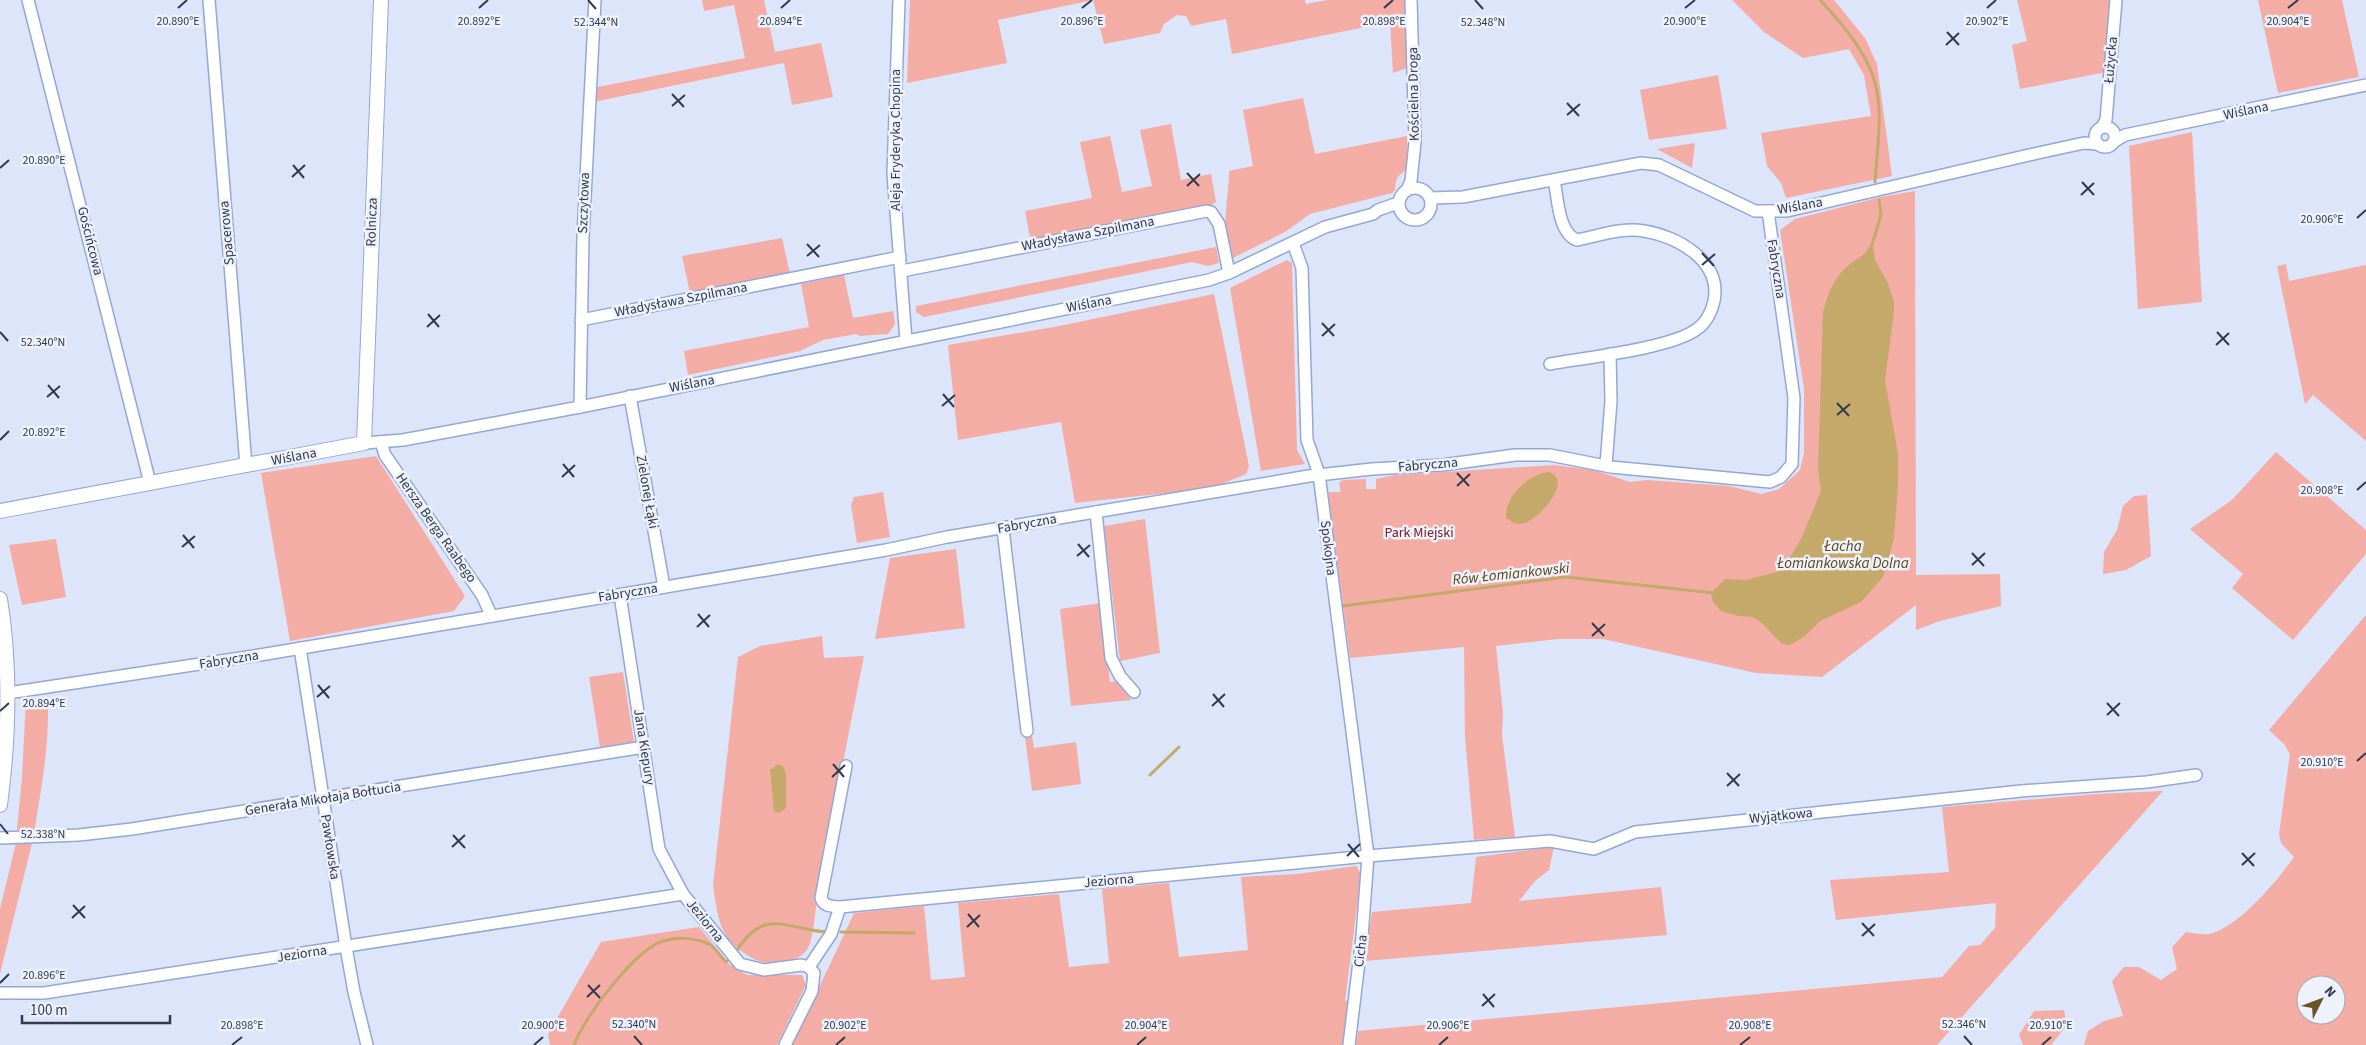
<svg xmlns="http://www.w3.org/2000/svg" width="2366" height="1045" viewBox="0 0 2366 1045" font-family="'Source Sans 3',sans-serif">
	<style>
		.green { fill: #f3ada4; fill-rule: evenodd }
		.water { fill: #c4a96a }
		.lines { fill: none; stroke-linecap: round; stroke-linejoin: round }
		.stream { stroke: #c4a96a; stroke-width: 3 }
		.minor-casing { stroke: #93a8d7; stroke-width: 14 }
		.tertiary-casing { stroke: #93a8d7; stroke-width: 16 }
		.minor { stroke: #fff; stroke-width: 11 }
		.tertiary { stroke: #fff; stroke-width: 14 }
		.ticks { fill: none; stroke: #323a4e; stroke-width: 2 }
		.labels { text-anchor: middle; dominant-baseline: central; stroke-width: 5; stroke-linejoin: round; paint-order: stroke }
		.street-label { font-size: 14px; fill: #323a4e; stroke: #eef2fc }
		.park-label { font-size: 14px; fill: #76221f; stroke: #eef2fc }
		.water-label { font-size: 15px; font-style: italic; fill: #5b4717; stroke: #eef2fc }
		.ticks-label { font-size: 12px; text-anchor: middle; fill: #323a4e; stroke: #eef2fc; stroke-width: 5; stroke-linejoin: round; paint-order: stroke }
	</style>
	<rect width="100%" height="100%" fill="#dce5f9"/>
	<g class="green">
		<polygon points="702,0 764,0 775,52 821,43 833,97 792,105 784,63 593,102 593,88 745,58 734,5 704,11"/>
		<polygon points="910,0 1305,0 1306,4 1327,0 1405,0 1408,65 1407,68 1393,73 1390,22 1232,54 1226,19 1191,26 1186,16 1177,15 1164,24 1160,33 1104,44 1093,0 998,20 1007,63 907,83"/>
		<polygon points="1732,0 1834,0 1865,38 1877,64 1892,176 1786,198 1781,183 1767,166 1761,133 1871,116 1864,75 1849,49 1803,58 1764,32"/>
		<polygon points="2017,0 2113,0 2106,72 2020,89 2012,45 2027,41"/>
		<polygon points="2258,0 2342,0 2359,77 2278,93"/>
		<polygon points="1718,75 1727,129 1649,140 1640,90"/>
		<path d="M1303,98l12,56 92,-18 1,34c-10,3 -13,10 -13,20l-3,3 -82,21 -25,18 -54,27c-3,-16 -7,-32 -5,-48 1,-14 3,-26 3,-40l24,-5 -10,-56z"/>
		<polygon points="1171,124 1181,180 1211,174 1216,202 1208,207 1031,242 1025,211 1092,198 1080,142 1110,136 1122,192 1152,186 1140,130"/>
		<polygon points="2192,132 2202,302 2138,309 2129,146"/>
		<polygon points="1695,143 1692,168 1657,149"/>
		<polygon points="1915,191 1916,575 2000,574 2001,606 1940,621 1916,630 1916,605 1822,677 1756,673 1603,639 1558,639 1496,646 1503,714 1502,735 1515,837 1474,840 1465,737 1464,647 1350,658 1328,492 1341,492 1339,483 1343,480 1366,479 1366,489 1376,489 1376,479 1395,475 1554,465 1594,470 1630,482 1647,480 1729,486 1761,494 1779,489 1800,470 1804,453 1804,389 1780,230 1795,219 1881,197"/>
		<polygon points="782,238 790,274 690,293 682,256"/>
		<polygon points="1216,247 1219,263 1208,266 1192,262 924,317 916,312 916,306"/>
		<polygon points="1287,260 1292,263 1297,450 1305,464 1261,471 1230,288"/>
		<polygon points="2286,264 2289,281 2366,265 2366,441 2313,395 2305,404 2277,266"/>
		<polygon points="844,275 853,318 893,311 895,324 888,334 860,336 856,334 823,340 800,351 688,375 684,351 809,327 801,284"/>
		<polygon points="1214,294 1249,466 1246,474 1212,488 1075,503 1061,422 958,440 948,345 1054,327"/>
		<polygon points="2276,452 2366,530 2366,554 2293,640 2232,588 2243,574 2190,529 2232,500"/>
		<polygon points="376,456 465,596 454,611 290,641 261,473"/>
		<polygon points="883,492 890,537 857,543 851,505 854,497"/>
		<polygon points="2147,495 2151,556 2126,570 2103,574 2104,552 2117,530 2123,506 2134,496"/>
		<polygon points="1145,519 1160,653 1120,661 1104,526"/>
		<polygon points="56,539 66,597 22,605 9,545"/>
		<polygon points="956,549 965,628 875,639 890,558"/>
		<polygon points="1101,603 1110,682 1117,681 1131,700 1071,706 1060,609"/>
		<path d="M2366,615v430h-282l4,-14 16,-10 19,-5 -11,-35 12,-14h15l22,13 16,-11 -5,-22 14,-15c7,1 16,3 23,2 28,-5 69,-54 85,-77l-13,-14 -2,-9 11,-80 -6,-10 -15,-14zM2306,985h30v30h-30z"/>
		<path d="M822,636l2,22 40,-2c-15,74 -29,149 -44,223 -3,15 -6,56 -11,67 -9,19 -41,21 -57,12 -33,-18 -34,-39 -39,-73l25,-228 22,-11z"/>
		<polygon points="623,672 634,742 600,747 589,677"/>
		<path d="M41,698v6h7c1,44 -7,86 -14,129l-15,1 -2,-5 5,-51 4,-79z"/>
		<polygon points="1032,736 1034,748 1076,742 1081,784 1032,791 1025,737"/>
		<polygon points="2163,791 1937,1045 1356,1045 1358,1031 1942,977 1969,946 1980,945 1995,928 1996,903 1836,920 1830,880 1949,872 1942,807 2096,794"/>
		<polygon points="16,843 32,843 0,974 0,909"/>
		<polygon points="1554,847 1549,870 1535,881 1519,901 1661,887 1667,935 1365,961 1372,912 1471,903 1476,857"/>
		<polygon points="1356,866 1361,874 1345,1001 1351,1000 1346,1045 788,1045 817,992 854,913 924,906 931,980 965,977 958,903 1059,894 1069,967 1109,963 1102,889 1169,883 1179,957 1248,950 1241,877 1297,874"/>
		<polygon points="699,927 729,964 747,975 802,975 806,985 777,1045 550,1045 548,1034 601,942"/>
		<polygon points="2064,1010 2067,1025 2051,1045 2023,1045 2019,1035 2034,1011"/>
	</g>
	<g class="water">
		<path d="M1870,245l3,2 2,13 13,23 6,19v10l-9,68 13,74v31l-4,53 -11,39 -22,25 -41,19 -15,15 -13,8 -5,1 -6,-2 -18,-19 -10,-7 -15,-1 -17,-5 -8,-9 -2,-9 14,-14 21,1 31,-8 8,-6 17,-29 19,-46 -3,-21 5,-158c5,-19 11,-35 27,-48 9,-7 15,-8 20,-19z"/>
		<path d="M1548,472c28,7 -12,52 -28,52 -5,0 -9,-3 -14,-6 -2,-21 23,-44 42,-46z"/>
		<polygon points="778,764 783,766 786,774 786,808 779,813 774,811 770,770"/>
	</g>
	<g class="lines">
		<g class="stream">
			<path d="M1820,0c20,21 45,50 54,79 10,32 3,70 1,103"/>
			<polyline points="1871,248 1881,215 1879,200"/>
			<polyline points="1343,606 1566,577 1714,593"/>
			<polyline points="1150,775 1179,747"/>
			<polyline points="841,932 914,933"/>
			<path d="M737,950c28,-43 49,-21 89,-18"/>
			<path d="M574,1045c10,-28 61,-95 89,-104 14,-5 32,-3 46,3 6,3 11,12 16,17h2"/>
		</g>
		<defs>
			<g id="minor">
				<polyline points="28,0 150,483"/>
				<polyline points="209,0 246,466"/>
				<polyline points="899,0 893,174 906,340"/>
				<circle cx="2105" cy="137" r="10"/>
				<polyline points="2102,127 2106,120 2116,0"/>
				<polyline points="2115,141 2125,135 2366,85"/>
				<circle cx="1415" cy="204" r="16"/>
				<polyline points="1407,190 1411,181 1415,142 1411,0"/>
				<polyline points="1430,198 1463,197 1641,163 1659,165 1755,211 1787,211 2038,153 2084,143 2097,144"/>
				<polyline points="1293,243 1302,268 1307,440 1319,474 1368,856 1362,937 1349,1045"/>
				<polyline points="902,271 1207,211 1211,212 1219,224 1229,273"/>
				<polyline points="581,320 900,257"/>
				<path d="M1550,364c33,-6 123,-16 147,-35 9,-6 15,-18 17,-28 8,-40 -37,-65 -70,-70 -22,-4 -46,5 -67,9 -19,-7 -19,-42 -23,-60"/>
				<polyline points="630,396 664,587"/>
				<polyline points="580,407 583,237 595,0"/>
				<polyline points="381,442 385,455 482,595 491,615"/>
				<polyline points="364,443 403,440 580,407 1209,280 1229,273 1325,227 1373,214 1378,210 1398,203"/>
				<polyline points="1606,465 1611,401 1610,354"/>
				<polyline points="1096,512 1111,658 1120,676 1134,692"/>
				<polyline points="1003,529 1027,731"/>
				<polyline points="620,595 659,849 683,894"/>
				<polyline points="300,648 346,947 354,992 367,1045"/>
				<polyline points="8,693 266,654 886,550 947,537 1309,476 1372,469 1442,465 1515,455 1550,455 1611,467 1770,482 1781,477 1792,464 1794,398 1768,211"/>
				<polyline points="0,838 79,835 132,829 644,747"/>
				<path d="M840,907c-8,-1 -16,0 -19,-9l25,-132"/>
				<polyline points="0,993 44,993 683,894 740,964 764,970 801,965 809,967 831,934 840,907 1368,856 1550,841 1594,849 1635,832 2021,791 2147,782 2196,775"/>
				<polyline points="785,1045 812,991 814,973 809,967"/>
			</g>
			<g id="tertiary">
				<polyline points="0,511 364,443 381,0"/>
				<path d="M0,599c11,68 9,137 0,206"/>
			</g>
		</defs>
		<use href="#minor" class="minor-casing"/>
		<use href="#tertiary" class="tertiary-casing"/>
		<use href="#minor" class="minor"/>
		<use href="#tertiary" class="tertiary"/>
	</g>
	<path class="ticks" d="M588,0l8,9M1475,0l8,9M178,8l9,-8M479,8l9,-8M781,8l9,-8M1082,8l10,-8M1384,8l9,-8M1685,8l10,-8M1987,8l9,-8M2288,8l10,-8M1947,32l12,13M1946,45l13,-12M672,94l12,13M1567,103l12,13M672,106l13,-11M1567,115l13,-11M293,165l11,13M0,168l9,-8M1187,173l12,13M292,177l13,-12M2082,182l12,13M1187,186l13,-12M2081,195l13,-12M2357,218l9,-8M807,244l12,13M1702,253l12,13M807,256l13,-11M1702,265l13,-11M428,314l11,13M1322,323l12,13M427,327l13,-12M0,332l8,9M2217,332l12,13M1322,336l13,-12M2216,345l13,-12M48,385l11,13M943,394l11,13M47,397l13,-11M1837,403l12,13M942,406l13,-11M1837,415l13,-11M0,440l9,-9M563,464l11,13M1457,473l12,13M562,477l13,-12M1457,486l13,-12M2357,490l9,-8M183,535l11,13M1078,544l11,13M182,547l13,-11M1972,553l12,13M1077,556l13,-11M1972,565l13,-12M698,614l11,13M1592,623l12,13M697,627l13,-12M1592,636l13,-12M318,685l11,13M1213,694l11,13M317,697l13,-11M2107,703l12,13M1212,706l13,-12M0,711l9,-8M2107,715l13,-12M2357,761l9,-8M833,764l11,13M1727,773l12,13M832,777l13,-12M1727,786l13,-12M0,824l8,10M453,835l12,13M1348,844l11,13M452,847l13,-12M2242,853l12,13M1347,856l13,-12M2242,865l13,-12M73,905l12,13M968,914l11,13M72,918l13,-12M1862,923l12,13M967,927l13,-12M1862,936l13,-12M0,983l9,-9M588,985l12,13M1483,994l11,13M587,997l13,-12M1482,1006l13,-12M634,1036l8,9M1964,1036l8,9M232,1045l10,-8M534,1045l9,-8M836,1045l9,-8M1137,1045l9,-8M1439,1045l9,-8M1740,1045l10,-8M2042,1045l9,-8"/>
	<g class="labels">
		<g class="street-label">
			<text transform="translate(2111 60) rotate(-85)">Łużycka</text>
			<text transform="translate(1414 94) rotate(-91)">Kościelna Droga</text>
			<text transform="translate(2246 111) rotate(-12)">Wiślana</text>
			<text transform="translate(896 140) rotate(-90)">Aleja Fryderyka Chopina</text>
			<text transform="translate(584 203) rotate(-88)">Szczytowa</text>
			<text transform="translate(1800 206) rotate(-10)">Wiślana</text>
			<text transform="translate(372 222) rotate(-88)">Rolnicza</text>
			<text transform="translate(227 233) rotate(-95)">Spacerowa</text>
			<text transform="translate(1088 234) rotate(-11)">Władysława Szpilmana</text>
			<text transform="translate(90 241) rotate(76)">Gościńcowa</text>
			<text transform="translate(1776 269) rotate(81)">Fabryczna</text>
			<text transform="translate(681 300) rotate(-11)">Władysława Szpilmana</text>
			<text transform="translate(1089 304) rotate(-11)">Wiślana</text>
			<text transform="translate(692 384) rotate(-11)">Wiślana</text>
			<text transform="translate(294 457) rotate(-11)">Wiślana</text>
			<text transform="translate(1428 465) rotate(-5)">Fabryczna</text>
			<text transform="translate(647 492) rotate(80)">Zielonej Łąki</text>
			<text transform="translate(1027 524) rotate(-10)">Fabryczna</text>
			<text transform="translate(436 528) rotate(55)">Hersza Berga Raabego</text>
			<text transform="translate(1328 548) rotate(83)">Spokojna</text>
			<text transform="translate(628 593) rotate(-9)">Fabryczna</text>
			<text transform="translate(229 660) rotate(-9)">Fabryczna</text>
			<text transform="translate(644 747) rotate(81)">Jana Kiepury</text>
			<text transform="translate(323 799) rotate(-9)">Generała Mikołaja Bołtucia</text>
			<text transform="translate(1781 816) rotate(-6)">Wyjątkowa</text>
			<text transform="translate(330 847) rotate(81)">Pawłowska</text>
			<text transform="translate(1109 881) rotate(-5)">Jeziorna</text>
			<text transform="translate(705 921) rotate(51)">Jeziorna</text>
			<text transform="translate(1361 951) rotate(-83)">Cicha</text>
			<text transform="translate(302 954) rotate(-9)">Jeziorna</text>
		</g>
		<g class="park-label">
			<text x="1419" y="533">Park Miejski</text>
		</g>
		<g class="water-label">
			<text x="1843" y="546">Łacha<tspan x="1843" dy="17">Łomiankowska Dolna</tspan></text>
			<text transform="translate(1511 574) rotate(-6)">Rów Łomiankowski</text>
		</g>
	</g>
	<g class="ticks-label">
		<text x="1685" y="25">20.900°E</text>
		<text x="1987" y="25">20.902°E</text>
		<text x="2288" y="25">20.904°E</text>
		<text x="178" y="25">20.890°E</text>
		<text x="479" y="25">20.892°E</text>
		<text x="781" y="25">20.894°E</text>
		<text x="1082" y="25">20.896°E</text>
		<text x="1384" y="25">20.898°E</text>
		<text x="596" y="26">52.344°N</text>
		<text x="1483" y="26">52.348°N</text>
		<text x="44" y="164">20.890°E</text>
		<text x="2322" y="223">20.906°E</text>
		<text x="43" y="346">52.340°N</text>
		<text x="44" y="436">20.892°E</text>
		<text x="2322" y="494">20.908°E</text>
		<text x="44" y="707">20.894°E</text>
		<text x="2322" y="766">20.910°E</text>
		<text x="43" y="838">52.338°N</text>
		<text x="44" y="979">20.896°E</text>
		<text x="634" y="1028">52.340°N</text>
		<text x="1964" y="1028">52.346°N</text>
		<text x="242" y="1029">20.898°E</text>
		<text x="543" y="1029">20.900°E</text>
		<text x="845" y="1029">20.902°E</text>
		<text x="1146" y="1029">20.904°E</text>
		<text x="1448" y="1029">20.906°E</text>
		<text x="1750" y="1029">20.908°E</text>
		<text x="2051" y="1029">20.910°E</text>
	</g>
	<g transform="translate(2321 1000) rotate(48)"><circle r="24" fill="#eef2fc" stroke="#a3a8b6"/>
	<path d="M0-4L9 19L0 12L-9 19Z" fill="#695423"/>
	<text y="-8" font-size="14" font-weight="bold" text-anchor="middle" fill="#323a4e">N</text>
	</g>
	<path d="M22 1015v8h148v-8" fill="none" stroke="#323a4e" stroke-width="2.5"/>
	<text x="30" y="1015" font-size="15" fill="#323a4e" stroke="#eef2fc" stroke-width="4" paint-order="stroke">100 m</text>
</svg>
